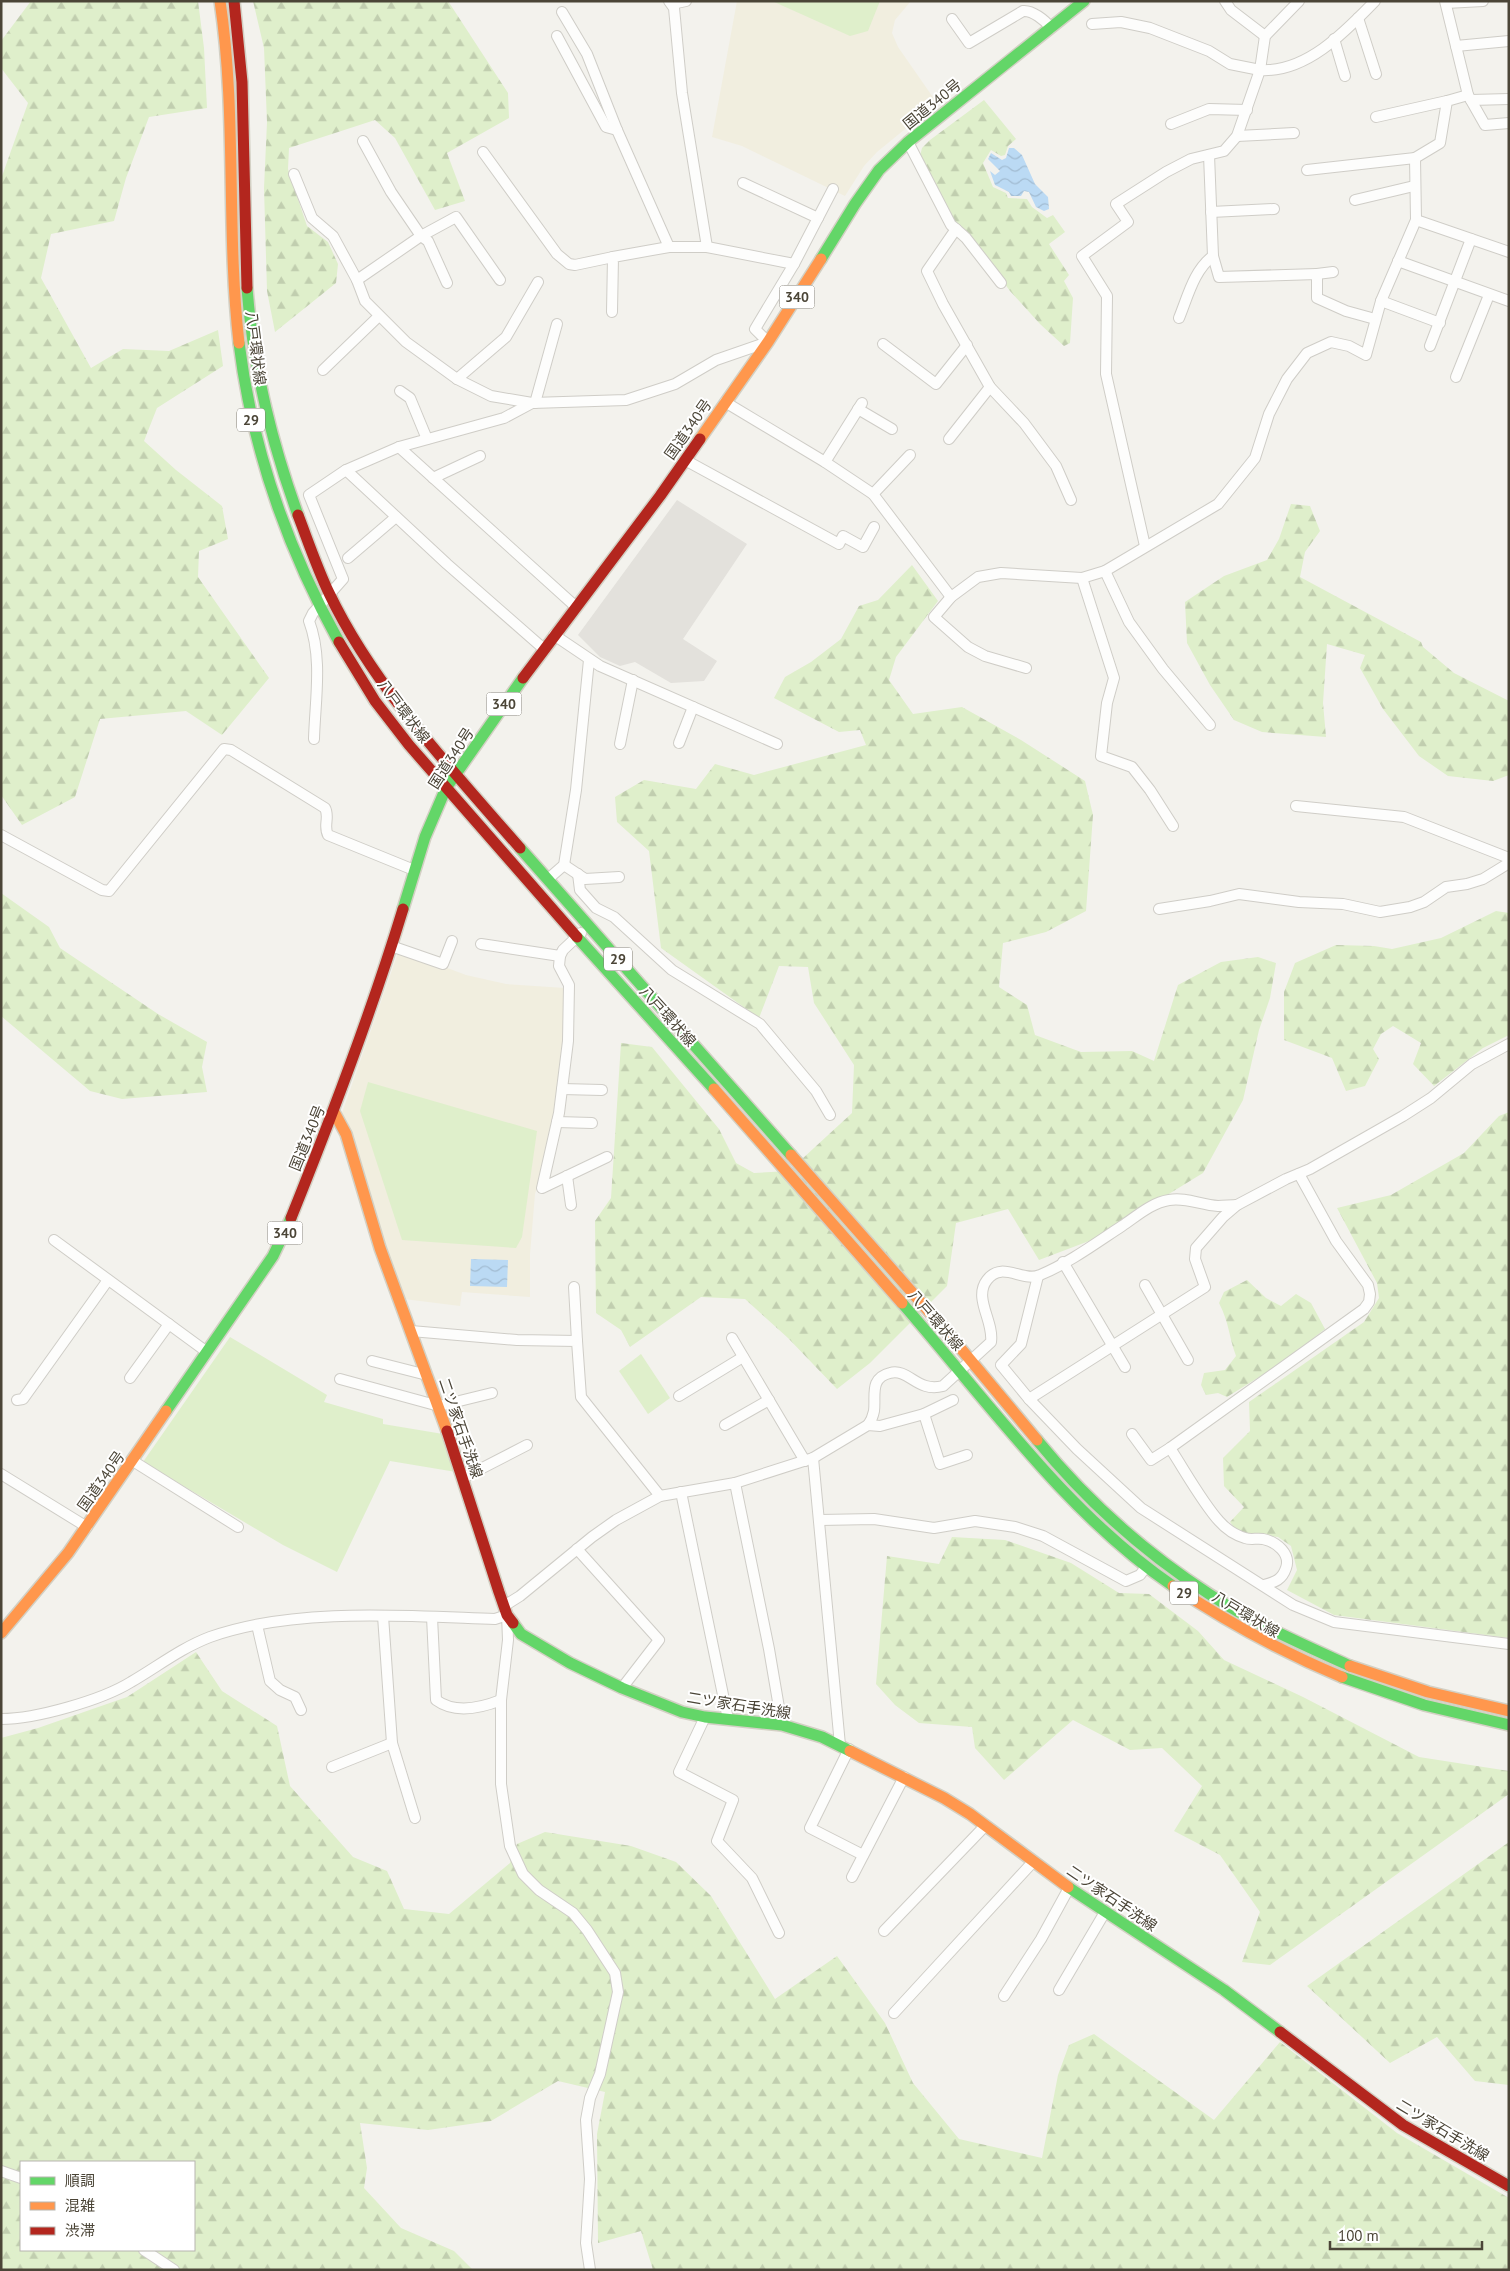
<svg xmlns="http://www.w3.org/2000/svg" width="1510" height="2271" viewBox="0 0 1510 2271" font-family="'PT Sans','Noto Sans JP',sans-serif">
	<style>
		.education { fill: #f1eedf }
		.green { fill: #dfefcb }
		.forest { fill: url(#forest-firs); fill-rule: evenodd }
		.parking { fill: #e3e1dc }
		.water { fill: url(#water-waves) }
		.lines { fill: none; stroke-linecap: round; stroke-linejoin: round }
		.street-casing { stroke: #cfcdc7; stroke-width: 12 }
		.fast-casing { stroke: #d3d0c4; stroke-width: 14 }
		.slow-casing { stroke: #d3d0c4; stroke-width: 14 }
		.jam-casing { stroke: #d3d0c4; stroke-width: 14 }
		.street { stroke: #fdfdfc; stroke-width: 10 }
		.fast { stroke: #63d668; stroke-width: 11 }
		.slow { stroke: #ff974d; stroke-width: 11 }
		.jam { stroke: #b3261e; stroke-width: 11 }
		.labels { text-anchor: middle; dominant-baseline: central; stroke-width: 4; stroke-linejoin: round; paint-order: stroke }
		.shield { fill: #fff; stroke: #817d73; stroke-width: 1 }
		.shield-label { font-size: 14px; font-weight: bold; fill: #4b4537 }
		.street-label { font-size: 15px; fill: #4b4537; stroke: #fff }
	</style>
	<defs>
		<pattern id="forest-firs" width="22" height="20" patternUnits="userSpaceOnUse" patternTransform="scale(1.25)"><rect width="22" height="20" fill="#dfefcb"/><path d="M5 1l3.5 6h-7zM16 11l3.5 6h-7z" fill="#c1ceaf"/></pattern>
		<pattern id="water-waves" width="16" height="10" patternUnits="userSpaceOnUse" patternTransform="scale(1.25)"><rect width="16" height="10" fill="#bbdaf4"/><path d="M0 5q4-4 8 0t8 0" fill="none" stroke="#a2bcd2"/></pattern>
	</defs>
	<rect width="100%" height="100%" fill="#f3f2ed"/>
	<g class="education">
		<polygon points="737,1 911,1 895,20 892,33 898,47 937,103 877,152 864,166 845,196 742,146 712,137"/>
		<polygon points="399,950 466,975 506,984 565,988 566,1013 559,1093 542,1172 535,1194 530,1254 530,1297 462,1292 460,1306 404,1299 342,1113"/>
	</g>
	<g class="green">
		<polygon points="772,1 880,1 868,31 850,36"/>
		<polygon points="368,1082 537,1131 522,1237 516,1248 402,1240 360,1111"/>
		<polygon points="230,1337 327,1395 324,1402 383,1419 383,1424 443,1434 456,1472 390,1461 337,1572 283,1545 143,1462"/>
		<polygon points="641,1354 670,1398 648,1414 619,1371"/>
	</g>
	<g class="forest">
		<polygon points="31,1 198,1 204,48 207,108 149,117 126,178 114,221 51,234 41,278 91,368 123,349 169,351 218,330 223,366 157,408 144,441 176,470 222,506 228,539 199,551 198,577 269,678 222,735 186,711 100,719 75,797 22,825 1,795 1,179 28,103 1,68 1,41"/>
		<polygon points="253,1 448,1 508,93 509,118 447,153 465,201 435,210 395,138 375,120 289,148 288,169 307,226 328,242 338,264 336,283 275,332 267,291 264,188 267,122 264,48"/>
		<polygon points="984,100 1016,139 1008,146 1005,155 1001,156 991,150 983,163 993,187 1006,193 1008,198 1027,199 1032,207 1047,218 1053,215 1065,232 1049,244 1069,275 1064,281 1073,298 1070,343 1064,346 1040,324 1010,291 966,231 953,220 920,156 922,148 930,140"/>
		<polygon points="1291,504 1310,506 1320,531 1305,552 1300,577 1421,642 1423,647 1454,673 1509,701 1509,775 1493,781 1448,776 1419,756 1383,709 1360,668 1365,655 1327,644 1323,703 1326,737 1262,732 1234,720 1210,685 1187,643 1185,602 1224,576 1267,560 1279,539"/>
		<polygon points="912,565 938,601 896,657 889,680 913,714 962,707 1021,740 1085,781 1093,815 1086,911 1046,932 1003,943 999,987 1027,1005 1035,1035 1081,1052 1132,1051 1154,1061 1178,985 1221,962 1258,957 1276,963 1270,998 1259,1030 1243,1100 1203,1173 1097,1238 1039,1260 1008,1209 956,1223 947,1286 870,1363 837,1389 788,1338 745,1299 701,1297 630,1347 621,1330 596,1313 595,1221 611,1198 621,1043 652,1047 719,1129 736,1163 754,1173 789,1171 852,1113 854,1065 814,1003 808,967 779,966 759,1018 661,948 649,851 617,822 615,797 644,780 696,789 715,764 754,775 866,745 860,730 839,732 774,698 785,677 811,662 841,639 859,606 878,600"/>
		<polygon points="1,893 49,927 60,948 158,1014 207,1042 202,1067 207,1092 122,1099 90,1091 1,1016"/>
		<polygon points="1496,911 1509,913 1509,1035 1483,1048 1434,1086 1413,1064 1421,1043 1393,1026 1381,1034 1373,1049 1379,1059 1365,1086 1346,1091 1332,1058 1284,1040 1284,992 1295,963 1336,945 1374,946 1392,949 1441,938"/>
		<polygon points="1509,1112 1509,1638 1334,1615 1287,1590 1297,1570 1291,1546 1278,1537 1238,1532 1230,1522 1244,1507 1224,1486 1223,1458 1250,1431 1249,1402 1364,1322 1379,1298 1377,1283 1337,1208 1391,1195 1464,1153 1499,1116"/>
		<path d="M1247,1280l19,18 15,8 15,-12 15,9 14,26 -42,33 -56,35 -9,-4 -12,2 -5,-10 3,-12 21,-3 11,-14c-7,-19 -7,-34 -17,-53l5,-11z"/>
		<polygon points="952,1537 1005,1540 1071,1563 1119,1593 1149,1594 1198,1631 1224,1660 1303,1697 1419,1757 1509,1771 1509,1794 1270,1965 1242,1962 1260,1912 1220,1855 1174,1831 1202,1786 1162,1748 1130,1750 1073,1720 1004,1780 975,1748 972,1727 919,1723 895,1705 876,1684 887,1556 939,1564"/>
		<path d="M196,1652l26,39 55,35 13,60 63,71 34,14 17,38 45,5 61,-51 7,-19 28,-12 86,14 45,16 35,34 64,103 62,-43 48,67 28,60 46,56 83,19 16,-83 11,-30 25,-11 120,86 66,-78 117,91 112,65v72h-856l-12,-39 -43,12 -1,-109 8,-42 -47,-11 -67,40 -63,9 -68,-7 7,45 -3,20 37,40 53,23 19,19h-472v-532l37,-10 89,-31zM21,2162h173v88h-173z"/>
		<polygon points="1509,1842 1509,2085 1475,2081 1437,2037 1390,2063 1307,1986"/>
	</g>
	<polygon class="parking" points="677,500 747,544 683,639 717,661 704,681 671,683 635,662 620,666 600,657 578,635"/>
	<g class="water">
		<polygon points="1009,148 1014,148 1022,155 1035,184 1048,197 1049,209 1044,211 1036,207 1029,192 1024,191 1021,196 1011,196 1009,192 995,185 990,171 995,175 1000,171 988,159 991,153 1002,160 1006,158"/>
		<polygon points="471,1259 508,1260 507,1287 470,1286"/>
	</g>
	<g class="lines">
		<defs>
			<g id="street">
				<polyline points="1225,1 1231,10 1265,36"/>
				<polyline points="1446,3 1483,1"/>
				<polyline points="672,4 686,1"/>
				<polyline points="562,12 587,54 617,130 669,247"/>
				<polyline points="1358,18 1376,74"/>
				<path d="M952,19l17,24 54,-32c9,-1 22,9 28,17"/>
				<polyline points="1092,24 1121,22 1150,28 1209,51 1230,64 1260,70 1265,36 1299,1"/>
				<polyline points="557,36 606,127 617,130"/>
				<polyline points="1334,39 1345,76"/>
				<polyline points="1456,46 1509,41"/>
				<polyline points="1468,95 1485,125 1509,123"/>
				<polyline points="1471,100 1509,99"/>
				<polyline points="1376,117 1447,101"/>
				<polyline points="1171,124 1209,109 1247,110"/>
				<polyline points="1237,136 1294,133"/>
				<polyline points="363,141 391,192 421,236 428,241 447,283"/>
				<polyline points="908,142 951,225 956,229 927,271 943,304 990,387 1024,423 1056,466 1071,500"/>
				<polyline points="483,152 557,254 569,264 575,265 613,257"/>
				<polyline points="1209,155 1213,256 1219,277 1317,274 1317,298 1346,311 1375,319"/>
				<polyline points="1307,170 1415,158"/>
				<polyline points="294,174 312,218 333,236 357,280 365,301 406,342 457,379 491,396 532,403 626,400 675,384 716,360 768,342 755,329 794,264 833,189"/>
				<polyline points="743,183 818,218"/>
				<polyline points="1355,200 1414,186"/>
				<polyline points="1211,212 1274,209"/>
				<polyline points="1416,220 1509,252"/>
				<polyline points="956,229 966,238 1001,283"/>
				<polyline points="707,247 794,264"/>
				<polyline points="1398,261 1509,301"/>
				<polyline points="1317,274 1333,272"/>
				<polyline points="357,280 421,236 456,217 500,280"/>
				<polyline points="1381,301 1440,323"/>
				<polyline points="612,312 613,257 669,247 707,247 682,93 674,8 669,1"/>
				<path d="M1179,318c9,-22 15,-48 34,-62"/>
				<polyline points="883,344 936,384 967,345"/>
				<polyline points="1430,346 1471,239"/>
				<polyline points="323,370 379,316"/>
				<polyline points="1456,377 1489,295"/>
				<polyline points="457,379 506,337 538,282"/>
				<polyline points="400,391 410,398 427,439"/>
				<polyline points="725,402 825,462 873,494 951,597"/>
				<polyline points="535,403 557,324"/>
				<polyline points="858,409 892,429"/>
				<polyline points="949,439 990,387"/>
				<polyline points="399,447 575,606"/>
				<polyline points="685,460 839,544 843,536 863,547 874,527"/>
				<polyline points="825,462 862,403"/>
				<polyline points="346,470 447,564 544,649"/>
				<polyline points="433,478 480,456"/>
				<polyline points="873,494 910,455"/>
				<path d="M1145,546l-39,-172 1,-78 -25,-40 46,-34 -12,-18 50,-32 25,-13 33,-8 13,-15 23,-66c46,3 85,-38 115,-69"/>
				<polyline points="348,558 396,517"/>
				<polyline points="1105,571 1129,622 1163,669 1210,725"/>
				<polyline points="1082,578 1114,678 1107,703 1101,756 1132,767 1150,790 1173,826"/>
				<polyline points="554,635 600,666 777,744"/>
				<polyline points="1026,668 985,656 968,647 934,617 951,597 978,577 1001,573 1082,578 1105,571 1218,504 1255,458 1269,414 1287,379 1307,353 1331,342 1349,346 1366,355 1381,301 1416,220 1415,158 1440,143 1447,101 1468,95 1445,1"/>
				<path d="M314,739c1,-38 9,-81 -5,-118l4,-8 30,-34 -34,-84 37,-25 53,-23 105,-29 28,-15"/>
				<polyline points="679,743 693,707"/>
				<polyline points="620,744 633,680"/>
				<polyline points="1296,806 1404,817 1509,858"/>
				<path d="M1,835l101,55 7,1 115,-142 7,1 94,58c5,9 -2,18 3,27l86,35"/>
				<polyline points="564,865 585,879 619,877"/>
				<polyline points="578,874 580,890 596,908 614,917 672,970 760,1024 816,1091 830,1115"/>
				<polyline points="548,879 564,865 576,790 589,660"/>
				<polyline points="1159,909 1210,901 1239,894 1299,902 1343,904 1380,912 1410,907 1424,902 1446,887 1467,884 1483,879 1509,863"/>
				<polyline points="581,933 563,950 560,956 559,966 569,985 568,1041 559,1113 542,1188 607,1157"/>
				<polyline points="481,944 560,956"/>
				<polyline points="391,946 443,964 452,941"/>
				<polyline points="562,1089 602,1090"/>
				<polyline points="557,1122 592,1123"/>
				<polyline points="567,1176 571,1205"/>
				<polyline points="54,1240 207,1352"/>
				<polyline points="1063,1262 1125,1367"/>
				<polyline points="1038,1276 1021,1344 1001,1365 1029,1399 1077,1449 1141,1508 1293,1605 1334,1622 1509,1644"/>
				<polyline points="1145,1285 1188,1360"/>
				<polyline points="574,1287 577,1341"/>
				<polyline points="411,1331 517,1340 577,1341 581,1397 660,1496"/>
				<polyline points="732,1338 805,1461"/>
				<polyline points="372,1361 427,1375"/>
				<polyline points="130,1378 169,1324"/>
				<polyline points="340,1379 439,1406 492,1393"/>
				<polyline points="679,1396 743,1357"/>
				<polyline points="1029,1399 1205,1287 1195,1259 1196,1248 1223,1217 1237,1205 1286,1179 1310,1169 1403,1116 1431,1098 1472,1064 1509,1044"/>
				<polyline points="17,1400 23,1399 108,1280"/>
				<polyline points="924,1414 940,1464 967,1455"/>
				<polyline points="725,1425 769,1400"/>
				<path d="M868,1425c3,-4 5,-9 6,-14 2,-15 -5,-33 16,-38 19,-5 27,20 53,13l48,-44c3,-21 -18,-44 -4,-62 15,-20 36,3 53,-5 29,-12 56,-32 82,-49 15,-10 29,-23 47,-26 17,-3 32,5 49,6 6,0 13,-1 19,-1"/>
				<polyline points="1132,1434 1151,1460 1170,1448 1364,1309 1369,1302 1370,1294 1368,1285 1336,1241 1299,1174"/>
				<path d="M1170,1448c15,23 32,54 49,73 7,8 16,14 26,17 5,2 12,0 18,1 14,3 28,15 23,29 -4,12 -11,14 -22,17"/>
				<polyline points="813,1458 840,1745"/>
				<polyline points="133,1461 238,1527"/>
				<polyline points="1,1474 87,1527"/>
				<polyline points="463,1478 527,1445"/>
				<polyline points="735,1483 769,1649 782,1725"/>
				<polyline points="681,1492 728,1719"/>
				<polyline points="820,1520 874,1519 934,1528 975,1521 1015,1527 1043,1536 1126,1581 1140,1575 1146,1567"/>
				<polyline points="577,1549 659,1640 622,1688"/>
				<polyline points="504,1606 520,1596 592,1537 616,1520 660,1496 735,1483 813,1458 868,1425 880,1426 924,1414 953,1400"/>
				<polyline points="383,1616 392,1743 415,1818"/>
				<path d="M432,1617l4,83c19,14 45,8 65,0"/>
				<polyline points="257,1625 270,1681 280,1690 295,1697 301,1710"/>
				<polyline points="705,1717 679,1772 733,1800 717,1841 752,1878 779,1933"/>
				<path d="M1,1719c35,0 101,-19 130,-37 26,-15 50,-34 79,-45 84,-30 197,-21 285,-18l12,-4 1,25 -7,60v84l9,62 13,28 16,16 34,23 14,17 28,43 3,19 -18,82 -10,24 -4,22 4,59 -4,64 4,27"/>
				<polyline points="849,1749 810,1828 863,1855"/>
				<polyline points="332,1767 392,1743"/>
				<polyline points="852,1877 904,1777"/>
				<polyline points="884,1931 985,1826"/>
				<polyline points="1059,1990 1105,1912"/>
				<polyline points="1004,1996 1041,1939 1069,1888"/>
				<polyline points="894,2013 1032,1863"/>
				<polyline points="1,2171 21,2178"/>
				<polyline points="144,2250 174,2270"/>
			</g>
			<g id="fast">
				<polyline points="821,259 855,204 879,170 908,142 1084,1"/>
				<path d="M247,288c6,79 24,153 51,227"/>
				<path d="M239,343c13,105 49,207 100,299"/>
				<polyline points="520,848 791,1155"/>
				<polyline points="403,909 425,837 446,788 523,678"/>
				<polyline points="577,937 714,1089"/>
				<path d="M902,1303c83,95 165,211 271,283"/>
				<polyline points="166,1411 273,1256 291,1218"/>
				<path d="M1037,1440c49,60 107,112 172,154 44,29 93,50 141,72"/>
				<polyline points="513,1623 521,1634 570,1663 622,1688 682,1712 705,1717 782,1725 822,1737 850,1751"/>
				<polyline points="1342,1677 1424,1705 1509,1725"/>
				<polyline points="1068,1887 1224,1990 1280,2032"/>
			</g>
			<g id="slow">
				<path d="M220,1c17,113 6,228 19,342"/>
				<polyline points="700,439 768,342 821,259"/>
				<polyline points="714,1089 902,1303"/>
				<polyline points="334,1112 346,1134 380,1248 447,1431"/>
				<polyline points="791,1155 947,1332 1037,1440"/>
				<path d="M1173,1586c54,36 109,66 169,91"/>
				<polyline points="1,1633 68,1553 166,1411"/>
				<polyline points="1350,1666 1428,1692 1509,1711"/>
				<polyline points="850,1751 944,1798 970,1814 1068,1887"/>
			</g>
			<g id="jam">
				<polyline points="234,1 242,82 247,288"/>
				<path d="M298,515c10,26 19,53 31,78 44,93 124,178 191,255"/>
				<polyline points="339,642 375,701 409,745 577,937"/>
				<polyline points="523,678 660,496 700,439"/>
				<path d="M291,1218c41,-102 80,-204 112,-309"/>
				<polyline points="447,1431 499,1592 507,1615 513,1623"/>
				<polyline points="1280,2032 1403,2125 1509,2186"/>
			</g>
		</defs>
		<use href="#street" class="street-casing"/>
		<use href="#fast" class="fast-casing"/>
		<use href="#slow" class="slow-casing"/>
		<use href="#jam" class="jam-casing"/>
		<use href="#street" class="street"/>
		<use href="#fast" class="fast"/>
		<use href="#slow" class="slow"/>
		<use href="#jam" class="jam"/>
	</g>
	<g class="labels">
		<g class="shield">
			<rect x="779.5" y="285.5" width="35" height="23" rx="4"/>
			<rect x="237" y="408.5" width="28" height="23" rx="4"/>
			<rect x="486.5" y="692.5" width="35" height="23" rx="4"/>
			<rect x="604" y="947.5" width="28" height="23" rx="4"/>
			<rect x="267.5" y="1221.5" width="35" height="23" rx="4"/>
			<rect x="1170" y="1581.5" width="28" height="23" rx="4"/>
		</g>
		<g class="shield-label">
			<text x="797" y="297">340</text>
			<text x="251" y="420">29</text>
			<text x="504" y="704">340</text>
			<text x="618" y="959">29</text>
			<text x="285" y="1233">340</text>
			<text x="1184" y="1593">29</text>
		</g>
		<g class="street-label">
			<text transform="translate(932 104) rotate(-39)">国道340号</text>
			<text transform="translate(256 348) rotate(83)">八戸環状線</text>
			<text transform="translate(688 429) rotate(-55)">国道340号</text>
			<text transform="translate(404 711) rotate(53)">八戸環状線</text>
			<text transform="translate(451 758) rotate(-57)">国道340号</text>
			<text transform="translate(668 1016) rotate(48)">八戸環状線</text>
			<text transform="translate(307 1138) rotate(-68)">国道340号</text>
			<text transform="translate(936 1320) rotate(49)">八戸環状線</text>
			<text transform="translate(461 1428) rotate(71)">二ツ家石手洗線</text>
			<text transform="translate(101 1481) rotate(-55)">国道340号</text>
			<text transform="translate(1246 1614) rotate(31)">八戸環状線</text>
			<text transform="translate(739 1705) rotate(9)">二ツ家石手洗線</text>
			<text transform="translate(1112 1898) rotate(34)">二ツ家石手洗線</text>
			<text transform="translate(1443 2130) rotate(31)">二ツ家石手洗線</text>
		</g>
	</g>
	<rect width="1510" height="2271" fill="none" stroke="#4b4537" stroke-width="5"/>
	<rect x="20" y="2161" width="175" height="90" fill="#ffffff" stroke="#b7b5af"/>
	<rect x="30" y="2177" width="25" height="8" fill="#63d668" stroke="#b7b5af"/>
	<text x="65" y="2186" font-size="15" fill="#4b4537">順調</text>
	<rect x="30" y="2202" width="25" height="8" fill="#ff974d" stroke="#b7b5af"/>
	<text x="65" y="2211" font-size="15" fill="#4b4537">混雑</text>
	<rect x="30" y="2227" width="25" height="8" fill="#b3261e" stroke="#b7b5af"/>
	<text x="65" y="2236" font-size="15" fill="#4b4537">渋滞</text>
	<path d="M1330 2241v8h152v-8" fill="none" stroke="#4b4537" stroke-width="2.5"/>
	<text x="1338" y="2241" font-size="15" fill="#4b4537" stroke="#ffffff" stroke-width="4" paint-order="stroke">100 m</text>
</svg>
